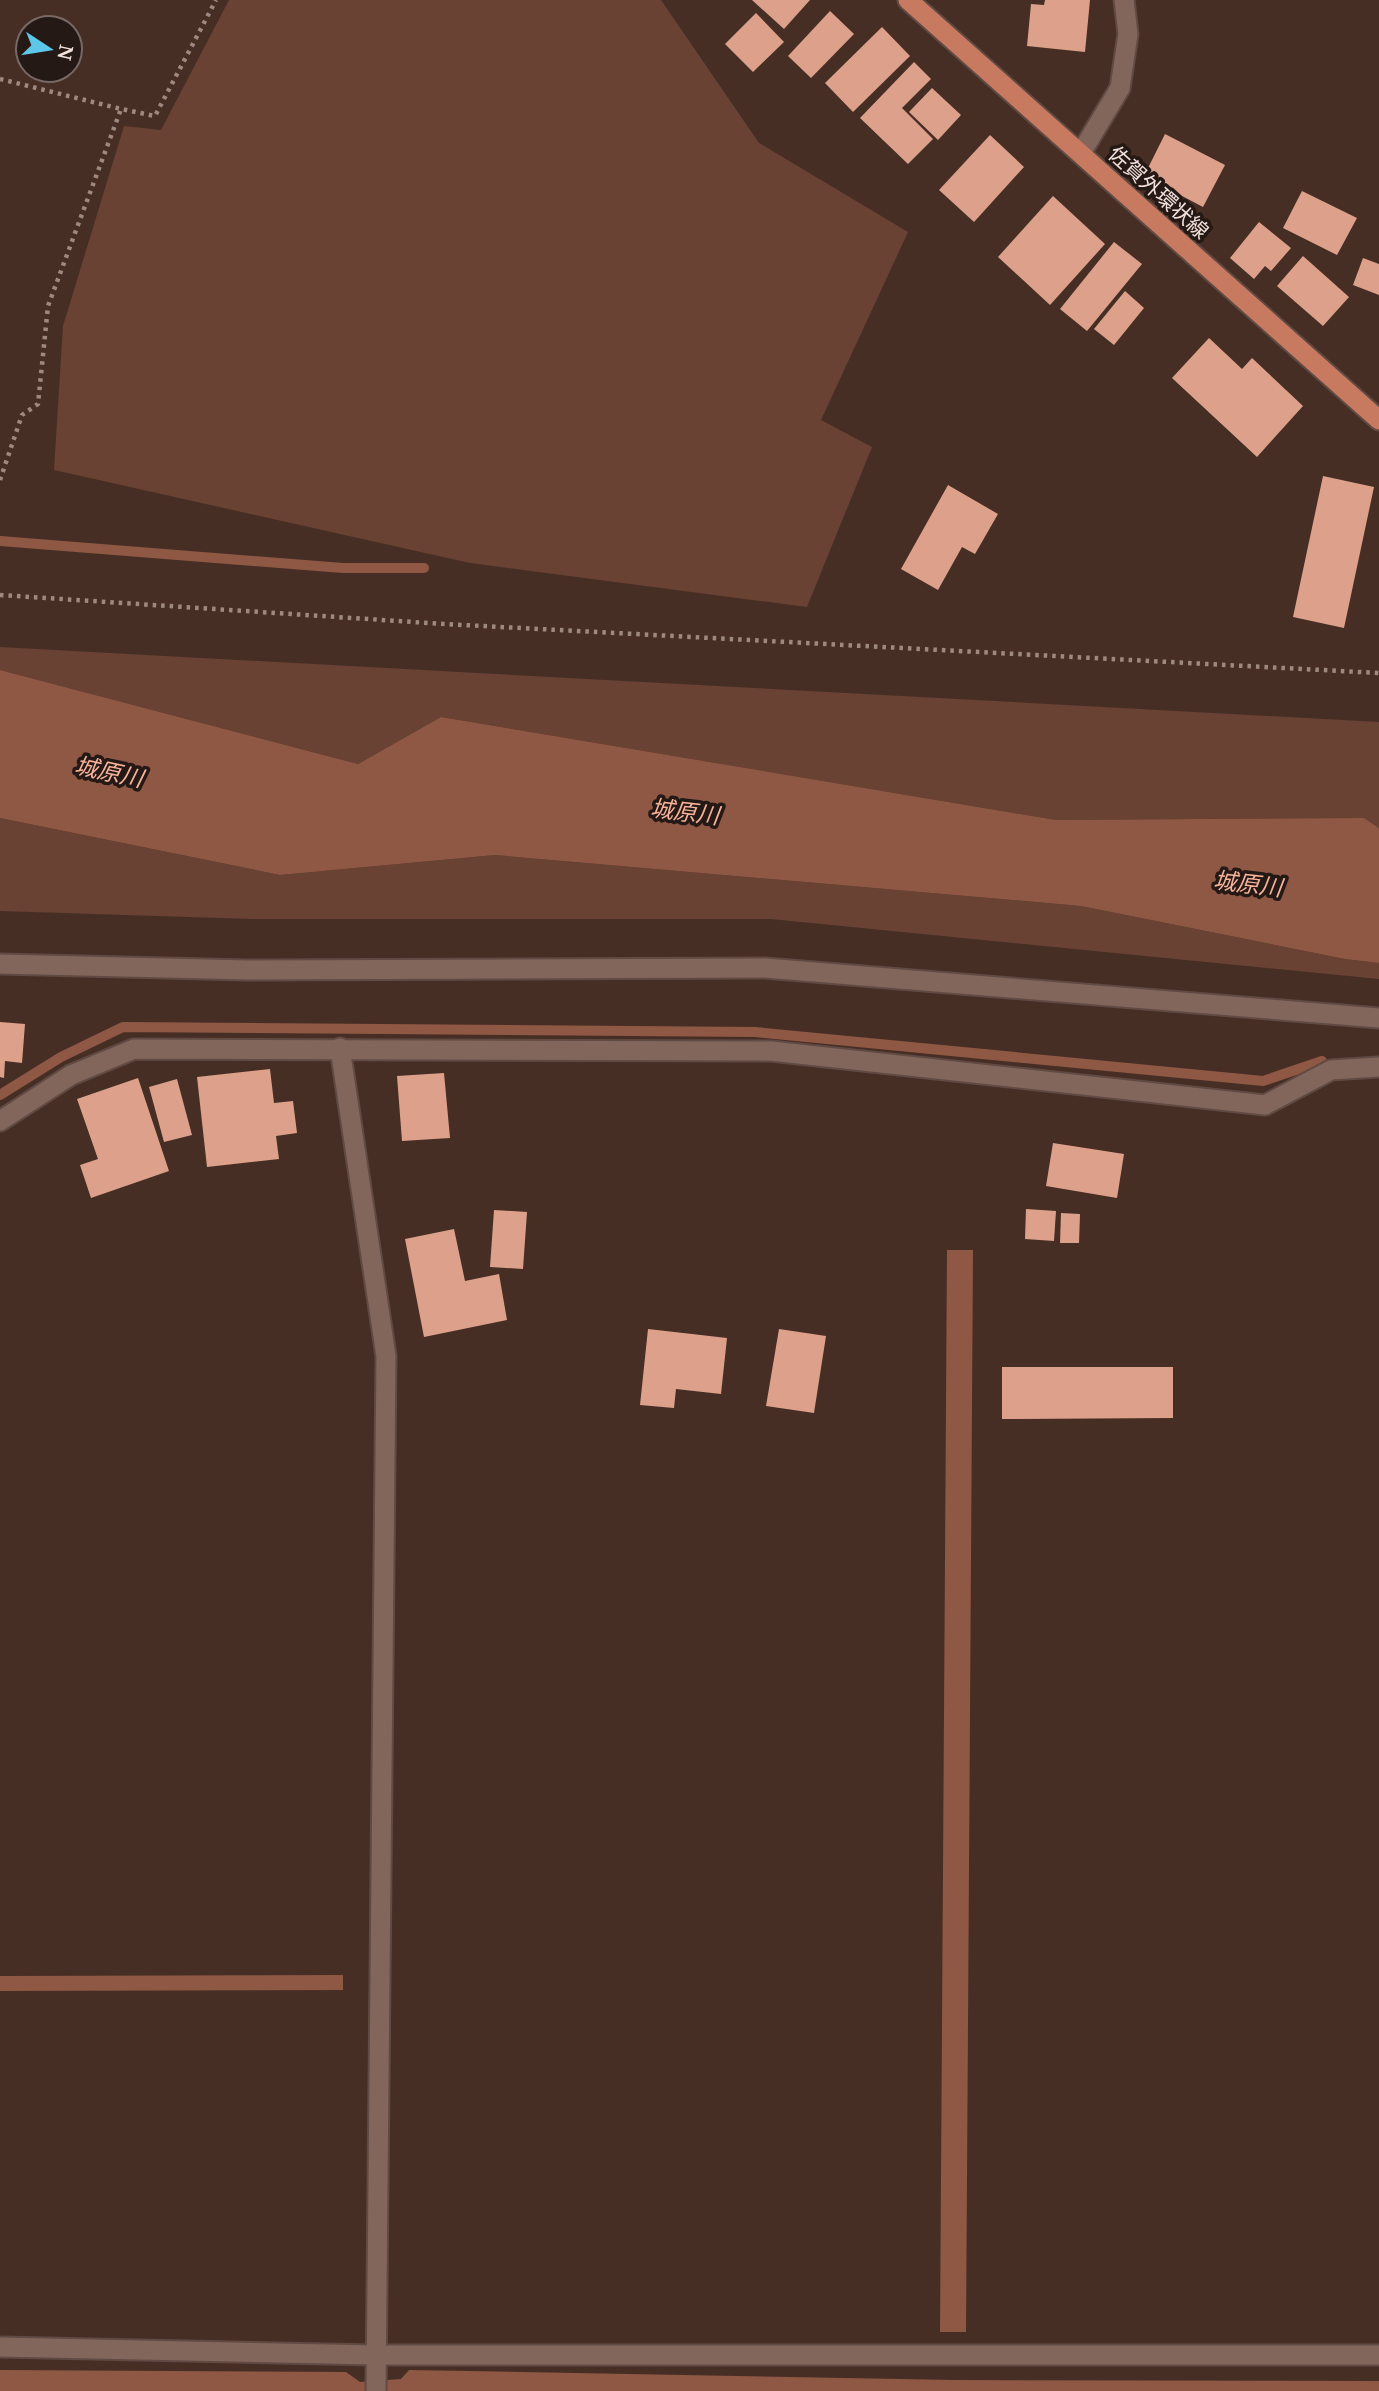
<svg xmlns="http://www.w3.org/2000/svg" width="1379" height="2391" viewBox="0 0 1379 2391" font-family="'Noto Serif','Noto Sans JP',serif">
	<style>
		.green { fill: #694234 }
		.water { fill: #8f5845 }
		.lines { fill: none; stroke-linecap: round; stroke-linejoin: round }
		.stream { stroke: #8f5845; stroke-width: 10 }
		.building { fill: #dda18b }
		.minor-casing { stroke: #604a43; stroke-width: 23 }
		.primary-casing { stroke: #604a43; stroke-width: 23 }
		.path { stroke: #9e8981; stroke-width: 4.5; stroke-dasharray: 3.5 5; stroke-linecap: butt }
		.minor { stroke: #83665b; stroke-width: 19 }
		.primary { stroke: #c77a5f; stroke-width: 19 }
		.labels { text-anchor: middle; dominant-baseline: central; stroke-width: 7; stroke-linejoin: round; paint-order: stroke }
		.street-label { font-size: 21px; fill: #f3e2dc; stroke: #251915 }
		.water-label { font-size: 23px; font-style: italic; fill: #f6b29a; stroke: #251915 }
	</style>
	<rect width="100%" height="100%" fill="#472e24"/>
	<g class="green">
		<polygon points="229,0 661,0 759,143 908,232 821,420 872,447 807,607 470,563 54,470 63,326 124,126 161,130"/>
		<polygon points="0,647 1379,722 1379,828 1364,818 1056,820 441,717 358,764 0,670"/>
		<polygon points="0,818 280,875 495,855 1081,906 1345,959 1379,963 1379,979 771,919 253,919 0,911"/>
	</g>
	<g class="water">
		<polygon points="0,670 358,764 441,717 1056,820 1364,818 1379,828 1379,963 1345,959 1081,906 495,855 280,875 0,818"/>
		<polygon points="947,1250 973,1250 966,2332 940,2332"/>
		<polygon points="343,1975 343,1990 0,1991 0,1976"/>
		<polygon points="0,2370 346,2372 360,2382 401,2379 409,2370 954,2380 1379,2381 1379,2391 0,2391"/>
	</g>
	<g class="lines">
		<g class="stream">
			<polyline points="0,541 343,568 424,568"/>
			<polyline points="0,1095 61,1057 123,1027 755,1032 1263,1081 1322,1061"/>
		</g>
	</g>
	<g class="building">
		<polygon points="752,0 810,0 784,29"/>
		<polygon points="1045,0 1090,0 1085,52 1027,46 1031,4 1044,5"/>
		<polygon points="830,11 854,34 811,78 788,56"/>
		<polygon points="756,13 784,42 753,72 725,44"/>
		<polygon points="882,27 910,56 853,112 825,83"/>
		<polygon points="914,62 931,79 902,108 933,139 908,164 860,118"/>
		<polygon points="932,88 961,115 938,140 909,112"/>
		<polygon points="1165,134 1225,165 1203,207 1144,176"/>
		<polygon points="990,135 1024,167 974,222 939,190"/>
		<polygon points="1302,191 1357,218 1337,255 1283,228"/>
		<polygon points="1053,196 1105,244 1050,305 998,257"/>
		<polygon points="1259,222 1291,248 1271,271 1265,266 1254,279 1230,258"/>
		<polygon points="1114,242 1142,264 1087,331 1060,309"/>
		<polygon points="1303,256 1349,297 1323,326 1277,286"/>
		<polygon points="1363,258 1379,264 1379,295 1353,285"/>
		<polygon points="1125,291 1144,308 1114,345 1094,329"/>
		<polygon points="1209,338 1242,369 1252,358 1303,406 1257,457 1172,378"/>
		<polygon points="1323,476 1374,487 1344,628 1293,617"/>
		<polygon points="948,485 998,514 975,554 962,547 938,590 901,569"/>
		<polygon points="0,1022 25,1024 22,1063 5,1061 4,1078 0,1077"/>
		<polygon points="270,1069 274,1103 293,1101 297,1133 276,1136 279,1159 207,1167 197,1077"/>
		<polygon points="444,1073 450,1138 402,1141 397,1076"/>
		<polygon points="138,1078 169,1171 91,1198 80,1165 98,1159 77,1099"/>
		<polygon points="177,1079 192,1135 164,1142 149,1087"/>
		<polygon points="1053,1143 1124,1154 1117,1198 1046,1186"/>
		<polygon points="1026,1209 1056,1211 1054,1241 1025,1239"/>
		<polygon points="494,1210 527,1212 523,1269 490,1267"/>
		<polygon points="1061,1213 1080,1214 1079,1243 1060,1243"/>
		<polygon points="454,1229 465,1281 499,1274 507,1320 424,1337 405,1239"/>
		<polygon points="648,1329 727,1338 721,1394 676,1389 674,1408 640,1405"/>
		<polygon points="779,1329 826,1336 814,1413 766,1406"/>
		<polygon points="1002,1367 1173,1367 1173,1418 1002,1419"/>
	</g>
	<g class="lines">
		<defs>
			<g id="minor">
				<polyline points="1081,153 1120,88 1128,34 1124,0"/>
				<polyline points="0,964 248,970 765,968 1379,1018"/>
				<polyline points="340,1048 386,1356 376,2391"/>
				<polyline points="0,1121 71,1075 134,1049 771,1051 1265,1105 1331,1070 1379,1067"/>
				<polyline points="0,2347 376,2355 1379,2355"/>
			</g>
			<polyline id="primary" points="908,0 1379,420"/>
		</defs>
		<use href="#minor" class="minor-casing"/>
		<use href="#primary" class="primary-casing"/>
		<g class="path">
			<polyline points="0,79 121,109"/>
			<polyline points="0,480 22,415 38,404 48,306 121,109 155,116 216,0"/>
			<polyline points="0,595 444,624 1379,673"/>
		</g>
		<use href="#minor" class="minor"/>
		<use href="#primary" class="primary"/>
	</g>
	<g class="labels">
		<g class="street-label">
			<text transform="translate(1159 192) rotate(42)">佐賀外環状線</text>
		</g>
		<g class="water-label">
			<text transform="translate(109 771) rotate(12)">城原川</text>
			<text transform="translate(685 811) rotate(7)">城原川</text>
			<text transform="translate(1248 883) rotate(7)">城原川</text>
		</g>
	</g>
	<g transform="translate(49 49) rotate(102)"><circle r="33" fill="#251915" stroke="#776965" stroke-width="2"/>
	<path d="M0-5L12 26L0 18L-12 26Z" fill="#5cc7e7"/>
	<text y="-10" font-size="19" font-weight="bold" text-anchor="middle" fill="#f3e2dc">N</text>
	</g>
</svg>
